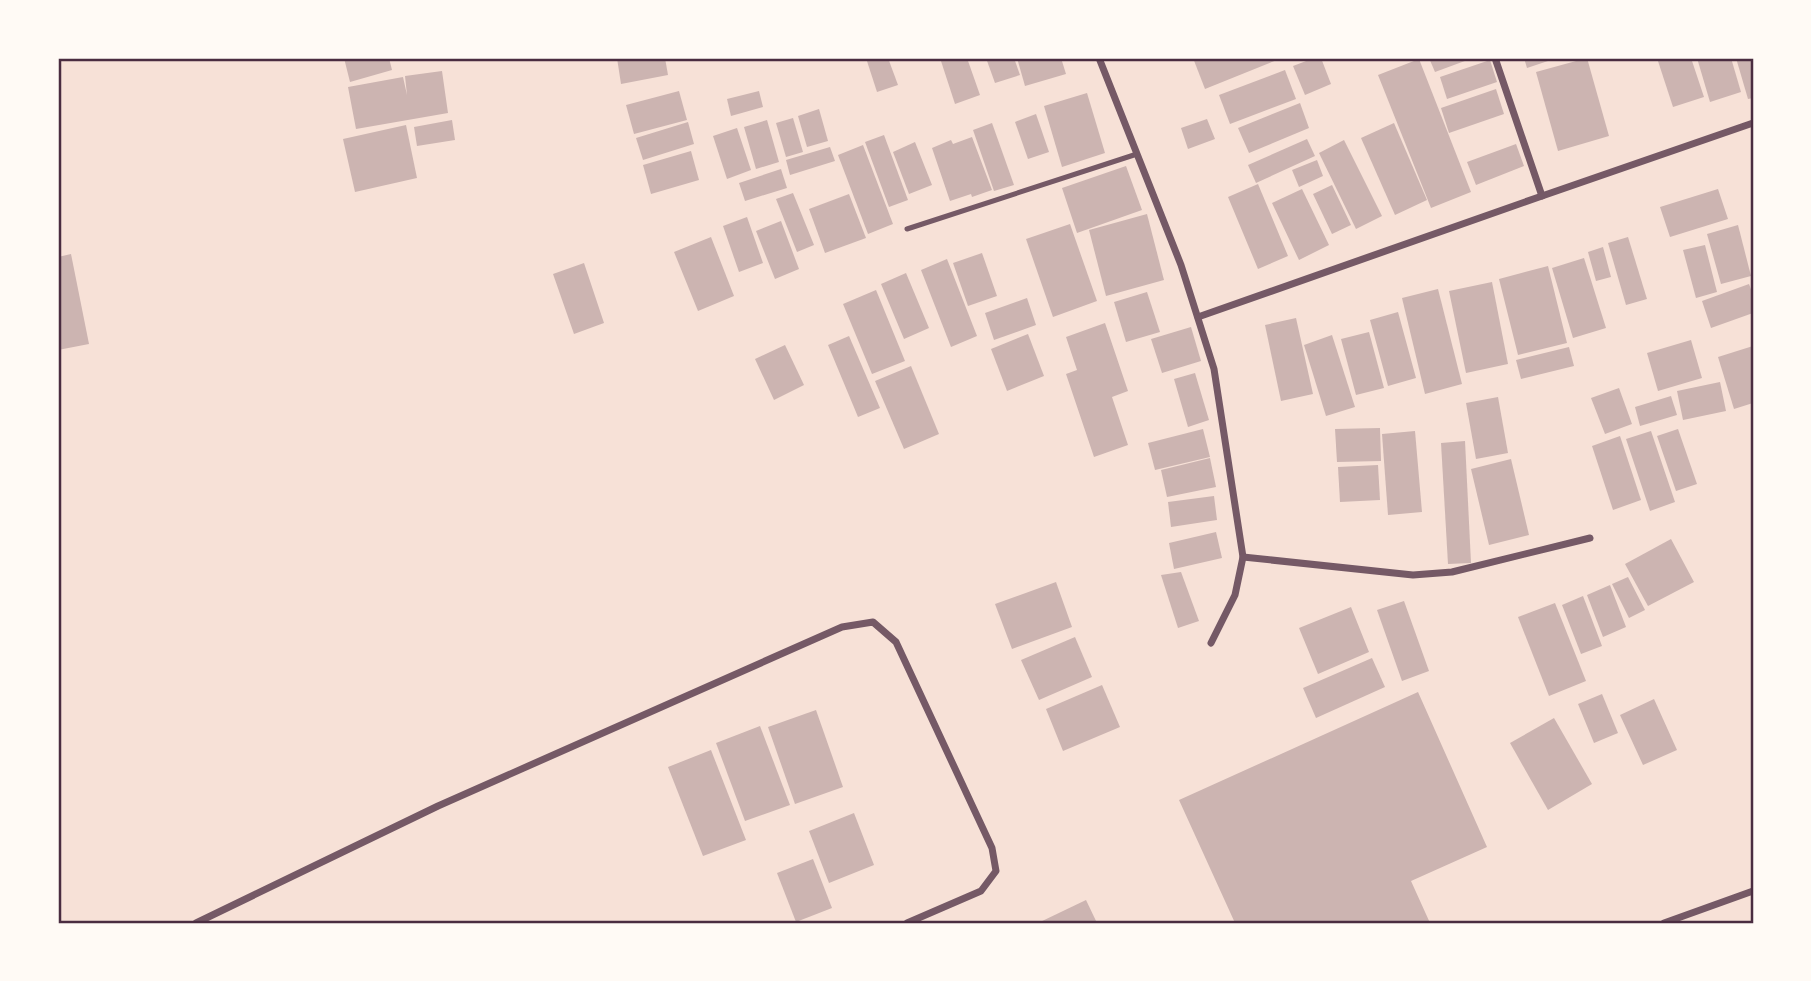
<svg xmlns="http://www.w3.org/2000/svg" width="1811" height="981" viewBox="0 0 1811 981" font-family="'Public Sans',sans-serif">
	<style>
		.building { fill: #ccb4b1 }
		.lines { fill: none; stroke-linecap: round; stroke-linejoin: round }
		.service { stroke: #755966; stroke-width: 5 }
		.minor { stroke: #755966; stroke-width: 7 }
		.neatline { fill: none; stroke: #4a2c40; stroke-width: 2.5 }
	</style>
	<rect width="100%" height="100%" fill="#f7e1d7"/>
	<g class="building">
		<polygon points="344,58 389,58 392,70 350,82"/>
		<polygon points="617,58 665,58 668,75 621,84"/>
		<polygon points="866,58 888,58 898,85 877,92"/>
		<polygon points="940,58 967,58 980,95 955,104"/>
		<polygon points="986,58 1014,58 1020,75 995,83"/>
		<polygon points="1017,58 1061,58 1066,74 1025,86"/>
		<polygon points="1193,58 1282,58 1205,89"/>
		<polygon points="1314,58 1321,58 1331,84 1305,95 1293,66"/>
		<polygon points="1429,58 1473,58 1435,72"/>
		<polygon points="1524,58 1557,58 1527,68"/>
		<polygon points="1587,58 1609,136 1558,151 1536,72"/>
		<polygon points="1657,58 1691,58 1704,97 1673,107"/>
		<polygon points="1697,58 1731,58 1741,92 1710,102"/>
		<polygon points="1736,58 1753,58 1753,98 1748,99"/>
		<polygon points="1419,59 1471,192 1431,208 1378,75"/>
		<polygon points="1490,60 1497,82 1447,99 1440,77"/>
		<polygon points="1285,70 1296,99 1230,124 1219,95"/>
		<polygon points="442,71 448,113 356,129 348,87 403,77 407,95 405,76"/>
		<polygon points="1496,89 1504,114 1449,133 1441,108"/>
		<polygon points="679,91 687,120 634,134 626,105"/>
		<polygon points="759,91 763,107 731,116 727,99"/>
		<polygon points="1087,93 1105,153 1062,167 1044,106"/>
		<polygon points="1300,103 1309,128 1249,153 1238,128"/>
		<polygon points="819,109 828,141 807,147 798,116"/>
		<polygon points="1036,114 1049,152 1028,159 1015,122"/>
		<polygon points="793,118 803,152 786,157 776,123"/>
		<polygon points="1207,119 1215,139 1188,149 1181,128"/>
		<polygon points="452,120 455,140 417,146 414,127"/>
		<polygon points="767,120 779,162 756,169 744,127"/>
		<polygon points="688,122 694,144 643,160 636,138"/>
		<polygon points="992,123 1014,185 994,191 973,130"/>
		<polygon points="1394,123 1427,200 1395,215 1361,138"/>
		<polygon points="406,125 417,178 355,192 343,139"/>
		<polygon points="737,128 751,170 727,179 713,136"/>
		<polygon points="884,135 908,200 889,207 865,142"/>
		<polygon points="972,137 992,190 972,197 971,194 950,201 932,148 951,140 953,144"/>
		<polygon points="1307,139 1315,156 1256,183 1248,165"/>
		<polygon points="1344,140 1382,216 1356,229 1319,153"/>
		<polygon points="915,142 932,185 909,194 893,152"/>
		<polygon points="1516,144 1524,166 1476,185 1467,162"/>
		<polygon points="863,145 893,224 868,234 838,155"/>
		<polygon points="830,147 835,161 790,175 786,160"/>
		<polygon points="691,151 699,180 651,194 643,165"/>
		<polygon points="1317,160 1323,176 1299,187 1292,170"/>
		<polygon points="1126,166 1142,210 1077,233 1062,188"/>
		<polygon points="781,169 787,188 745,201 739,183"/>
		<polygon points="1258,184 1288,256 1258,269 1228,197"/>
		<polygon points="1332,185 1351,225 1332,234 1313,194"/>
		<polygon points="1302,189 1329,245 1299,260 1272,203"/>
		<polygon points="1718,189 1728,219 1670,237 1660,207"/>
		<polygon points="793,193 814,245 797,252 776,199"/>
		<polygon points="849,194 866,238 825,253 809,209"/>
		<polygon points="1147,214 1164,280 1106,296 1089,230"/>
		<polygon points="747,217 763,263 739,272 723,226"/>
		<polygon points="781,221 799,269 775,279 756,231"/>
		<polygon points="1070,224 1097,301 1053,317 1026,239"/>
		<polygon points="1738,225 1751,276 1721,284 1707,234"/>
		<polygon points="711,237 734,296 698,311 674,252"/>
		<polygon points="1628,237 1647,299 1626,305 1608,243"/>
		<polygon points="1705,245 1717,292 1696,298 1683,250"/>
		<polygon points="1603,247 1611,277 1596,281 1588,252"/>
		<polygon points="982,253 997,296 968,306 953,263"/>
		<polygon points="71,254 89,344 58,350 58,257"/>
		<polygon points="1584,258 1606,328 1573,338 1552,268"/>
		<polygon points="947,259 977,336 951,347 921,270"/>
		<polygon points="584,263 604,323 574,334 553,274"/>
		<polygon points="1548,266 1567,343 1518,355 1499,279"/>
		<polygon points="906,273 929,328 904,339 881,284"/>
		<polygon points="1492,282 1508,364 1466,373 1449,291"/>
		<polygon points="1749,284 1753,295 1753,313 1711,328 1702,301"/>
		<polygon points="1438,289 1462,384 1425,394 1402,298"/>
		<polygon points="876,290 905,361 872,374 843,304"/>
		<polygon points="1147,292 1160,332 1126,342 1114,302"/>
		<polygon points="1027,298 1036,325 994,340 985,313"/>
		<polygon points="1398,312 1416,378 1388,386 1370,320"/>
		<polygon points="1296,318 1313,394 1281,401 1265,325"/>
		<polygon points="1105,323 1128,391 1112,397 1128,445 1094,457 1066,374 1077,370 1066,337"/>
		<polygon points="1191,327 1201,361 1162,373 1151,339"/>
		<polygon points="1369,332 1384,388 1356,395 1341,339"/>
		<polygon points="1028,334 1044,376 1007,391 991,349"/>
		<polygon points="1332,335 1355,407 1326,416 1304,345"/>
		<polygon points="849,336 880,408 858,417 828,345"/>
		<polygon points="1691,340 1702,378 1658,391 1647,353"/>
		<polygon points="785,345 804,385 774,400 755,359"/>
		<polygon points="1753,346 1753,403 1734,409 1718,357"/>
		<polygon points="1569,347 1574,366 1521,379 1516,360"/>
		<polygon points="911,366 939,434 904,449 875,381"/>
		<polygon points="1195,373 1209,420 1188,427 1174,379"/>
		<polygon points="1720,382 1726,411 1683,420 1677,391"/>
		<polygon points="1619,388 1632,424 1605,434 1591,398"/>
		<polygon points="1671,396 1677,415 1640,426 1635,407"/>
		<polygon points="1498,397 1508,453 1476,459 1466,403"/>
		<polygon points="1380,428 1381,461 1337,462 1335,429"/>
		<polygon points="1203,429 1210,457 1155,470 1148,443"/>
		<polygon points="1678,429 1697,484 1676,491 1657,436"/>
		<polygon points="1415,431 1422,512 1388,515 1382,434"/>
		<polygon points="1651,431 1675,502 1650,511 1626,439"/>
		<polygon points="1620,436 1641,500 1613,510 1592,446"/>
		<polygon points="1465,441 1471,563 1448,564 1441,443"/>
		<polygon points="1210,458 1216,487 1167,497 1161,470"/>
		<polygon points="1511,459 1529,535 1489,545 1471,469"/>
		<polygon points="1378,465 1380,500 1340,502 1338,467"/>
		<polygon points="1214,496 1217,520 1171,527 1168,502"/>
		<polygon points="1216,532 1222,558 1174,569 1169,543"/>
		<polygon points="1671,539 1694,582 1648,606 1625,564"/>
		<polygon points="1181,572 1199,621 1178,628 1161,575"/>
		<polygon points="1628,577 1645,610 1629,618 1612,584"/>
		<polygon points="1056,582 1072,627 1012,649 995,604"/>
		<polygon points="1610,585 1626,627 1603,637 1587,595"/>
		<polygon points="1583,596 1602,646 1581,654 1562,605"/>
		<polygon points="1404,601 1429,671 1402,681 1377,610"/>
		<polygon points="1555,603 1586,681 1549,696 1518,617"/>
		<polygon points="1351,607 1369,652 1318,674 1299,628"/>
		<polygon points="1075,637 1092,677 1039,700 1021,660"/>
		<polygon points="1372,658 1385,687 1316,718 1303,688"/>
		<polygon points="1102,685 1120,727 1063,751 1046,709"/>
		<polygon points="1418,692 1487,847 1411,881 1430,923 1235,923 1179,800"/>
		<polygon points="1602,694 1618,733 1594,743 1578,704"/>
		<polygon points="1654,699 1677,750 1643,765 1620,715"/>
		<polygon points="816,710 843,787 795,804 768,727"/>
		<polygon points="1554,718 1592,784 1548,810 1510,743"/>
		<polygon points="760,726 790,805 745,821 716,743"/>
		<polygon points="711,750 746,840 703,856 668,767"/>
		<polygon points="854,813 874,865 829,883 809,831"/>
		<polygon points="813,859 832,908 796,922 777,873"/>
		<polygon points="1086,900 1097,923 1038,923"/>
	</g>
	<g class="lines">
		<polyline class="service" points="907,229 1137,154"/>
		<g class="minor">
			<polyline points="1099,58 1181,265 1214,369 1243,557 1235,595 1211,643"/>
			<polyline points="1495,58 1542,196"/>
			<polyline points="1198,317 1542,196 1753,123"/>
			<polyline points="1243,557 1413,575 1452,572 1590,538"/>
			<polyline points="196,923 438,806 842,627 873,622 896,642 992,848 996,871 981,891 907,923"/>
			<polyline points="1664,923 1753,891"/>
		</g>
	</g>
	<rect width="1811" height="981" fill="none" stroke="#fffaf5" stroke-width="119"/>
	<rect x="60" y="60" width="1692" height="862" class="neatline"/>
</svg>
